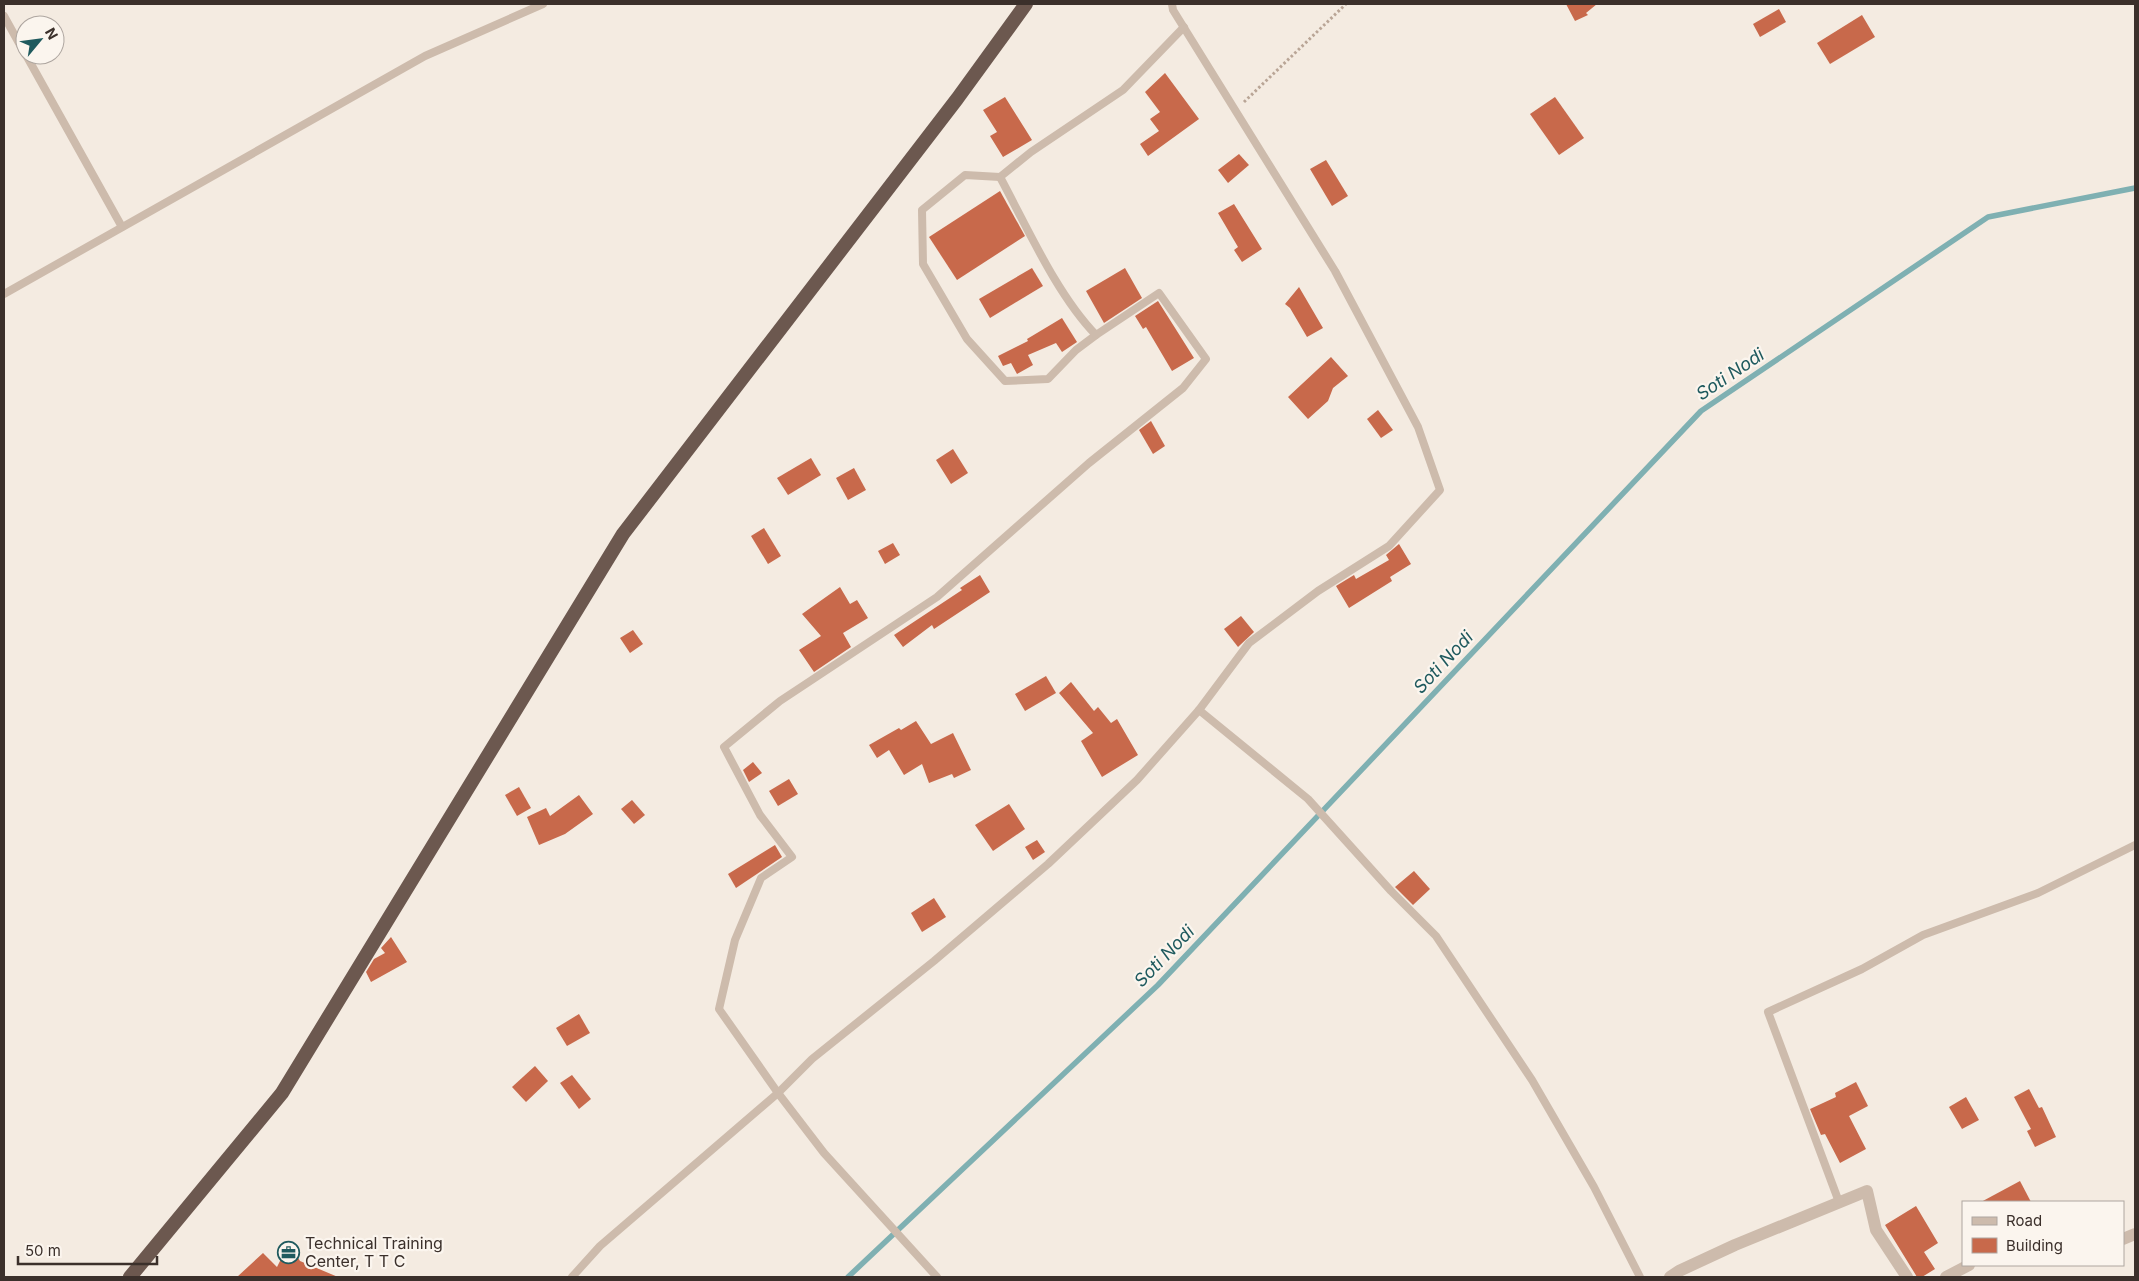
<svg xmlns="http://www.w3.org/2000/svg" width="2139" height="1281" viewBox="0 0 2139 1281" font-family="Inter,sans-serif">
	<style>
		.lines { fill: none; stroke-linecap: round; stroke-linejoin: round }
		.stream { stroke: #7fb0b2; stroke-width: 5.5 }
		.building { fill: #c8694b }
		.path { stroke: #b9a596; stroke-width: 3; stroke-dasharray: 2.5 2.5; stroke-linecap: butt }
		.service { stroke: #cdbbac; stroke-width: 8 }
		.minor { stroke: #cdbbac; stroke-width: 12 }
		.trunk { stroke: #6c584f; stroke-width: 14 }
		.labels { text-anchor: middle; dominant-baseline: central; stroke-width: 4.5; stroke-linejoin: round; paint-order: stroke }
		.poi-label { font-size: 16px; fill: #3b302b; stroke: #fbf5ee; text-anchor: start }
		.water-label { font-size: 18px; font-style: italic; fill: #1f5a5e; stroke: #fbf5ee }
	</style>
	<rect width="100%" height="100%" fill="#f4ebe1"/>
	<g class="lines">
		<polyline class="stream" points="848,1277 1158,985 1701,411 1988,217 2135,188"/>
	</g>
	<g class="building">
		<polygon points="1566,4 1597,4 1586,13 1588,15 1575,21"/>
		<polygon points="1779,9 1786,22 1760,37 1753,24"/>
		<polygon points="1862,15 1875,37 1830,64 1817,43"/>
		<polygon points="1165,73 1199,119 1148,156 1140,144 1159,131 1150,119 1160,112 1145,92"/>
		<polygon points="1005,97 1032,140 1003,157 990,136 997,132 983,110"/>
		<polygon points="1555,97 1584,138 1559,155 1530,114"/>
		<polygon points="1239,154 1249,165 1228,183 1218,170"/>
		<polygon points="1326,160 1348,196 1332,206 1310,169"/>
		<polygon points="1000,191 1025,236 957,280 929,237"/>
		<polygon points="1234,204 1262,249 1242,262 1234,250 1238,247 1218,213"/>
		<polygon points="1032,268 1043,286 990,318 979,299"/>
		<polygon points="1125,268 1142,298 1104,323 1086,291"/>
		<polygon points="1299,287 1323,328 1307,337 1290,308 1285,304"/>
		<polygon points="1158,301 1194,358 1172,371 1146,327 1143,329 1135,316"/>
		<polygon points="1062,318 1077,342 1062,352 1056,343 1028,355 1033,365 1017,374 1011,363 1003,366 998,356 1028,341 1027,339"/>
		<polygon points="1331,357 1348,376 1333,388 1328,401 1308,419 1288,397"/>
		<polygon points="1378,410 1393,430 1381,438 1367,419"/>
		<polygon points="1151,421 1165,446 1153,454 1139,430"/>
		<polygon points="953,449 968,473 951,484 936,460"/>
		<polygon points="811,458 821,475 788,495 777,478"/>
		<polygon points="854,468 866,490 848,500 836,478"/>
		<polygon points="764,528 781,556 768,564 751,536"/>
		<polygon points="893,543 900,555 885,564 878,551"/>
		<polygon points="1399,544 1411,564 1390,577 1392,581 1349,608 1336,586 1354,575 1356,579 1389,560 1386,555"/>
		<polygon points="980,575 990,592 934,629 932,625 903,647 894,635 962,590 960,588"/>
		<polygon points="840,587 850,604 857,600 868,618 843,633 851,647 814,672 799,650 821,636 802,614"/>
		<polygon points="1241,616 1254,632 1238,647 1224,629"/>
		<polygon points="633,630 643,644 630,653 620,638"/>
		<polygon points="1046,676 1056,693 1025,711 1015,694"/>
		<polygon points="1071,682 1094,711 1098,707 1111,723 1117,719 1138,755 1102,777 1081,741 1093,733 1059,693"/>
		<polygon points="916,721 931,744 953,733 971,770 954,778 952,774 929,783 922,764 904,775 889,750 877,758 869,745 899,728 901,730"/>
		<polygon points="753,762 762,773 749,782 743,770"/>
		<polygon points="789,779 798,794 778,806 769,791"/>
		<polygon points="519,787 531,808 517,816 505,795"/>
		<polygon points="579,795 593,814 565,834 539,845 527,817 546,808 550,816"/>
		<polygon points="632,800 645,815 634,824 621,809"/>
		<polygon points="1009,804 1025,829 993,851 975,825"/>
		<polygon points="1037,840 1045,852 1033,860 1025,847"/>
		<polygon points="775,845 782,857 736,888 728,874"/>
		<polygon points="1414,871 1430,889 1413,905 1395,887"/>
		<polygon points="934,898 946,917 922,932 911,913"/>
		<polygon points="391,937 407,962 371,982 366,972 374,959 385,953 381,948"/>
		<polygon points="579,1014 590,1033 567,1046 556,1028"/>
		<polygon points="535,1066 548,1081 526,1102 512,1087"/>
		<polygon points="572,1075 591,1099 579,1109 560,1083"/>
		<polygon points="1856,1082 1868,1106 1849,1116 1866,1149 1840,1163 1825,1134 1821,1135 1810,1109 1836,1097 1835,1093"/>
		<polygon points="2029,1089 2039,1108 2042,1107 2056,1137 2035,1147 2027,1131 2031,1129 2014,1097"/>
		<polygon points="1966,1097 1979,1120 1962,1129 1949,1107"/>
		<polygon points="2020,1181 2031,1202 1981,1202"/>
		<polygon points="1916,1206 1938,1243 1924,1252 1935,1269 1922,1277 1917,1277 1885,1225"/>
		<polygon points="289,1243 300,1261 338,1277 237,1277 263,1253 277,1267"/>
	</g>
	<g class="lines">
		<polyline class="path" points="1244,102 1346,4"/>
		<g class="service">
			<polyline points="1172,4 1173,10 1335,271 1418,427 1440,490 1389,546 1318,591 1249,643 1199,710"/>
			<polyline points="4,16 25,54"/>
			<polyline points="26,55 122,227"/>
			<polyline points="1000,177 965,175 922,210 923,264 967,339 1005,381 1048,379 1076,350 1096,335"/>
			<polyline points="4,294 425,56 543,4"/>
			<polyline points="1839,1202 1768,1012 1862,969 1923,935 2038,893 2135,845"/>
			<polyline points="572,1277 600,1246 778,1093 812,1059 934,961 1048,864 1137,780 1199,710 1308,799 1391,891 1436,936 1532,1080 1594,1187 1640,1277"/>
			<path d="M937,1277l-113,-124 -46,-60 -59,-84 16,-69 26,-62 31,-21 -32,-42 -36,-68 56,-46 157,-104 152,-134 94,-75 23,-29 -47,-66 -63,42c-39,-40 -69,-108 -96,-158l31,-25 92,-62 61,-63"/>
		</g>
		<g class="minor">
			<polyline points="2123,1239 2135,1234"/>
			<polyline points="1670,1277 1679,1271 1735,1245 1867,1191 1876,1230 1907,1277"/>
			<polyline points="1946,1277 1969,1265"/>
		</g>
		<polyline class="trunk" points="130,1277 282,1093 623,534 957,99 1026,4"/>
	</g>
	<defs>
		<symbol id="office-ring" viewBox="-11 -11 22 22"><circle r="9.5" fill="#fbf5ee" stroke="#1f5a5e" stroke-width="1.5"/><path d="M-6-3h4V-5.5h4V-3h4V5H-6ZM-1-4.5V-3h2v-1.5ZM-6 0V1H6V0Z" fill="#1f5a5e"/></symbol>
	</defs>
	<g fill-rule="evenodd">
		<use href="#office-ring" x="276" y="1240" width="25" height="25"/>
	</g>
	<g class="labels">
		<g class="poi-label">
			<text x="305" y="1243">Technical Training<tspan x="305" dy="18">Center, T T C</tspan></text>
		</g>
		<g class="water-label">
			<text transform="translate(1730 374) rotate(-34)">Soti Nodi</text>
			<text transform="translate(1443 662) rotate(-47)">Soti Nodi</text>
			<text transform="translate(1164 956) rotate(-46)">Soti Nodi</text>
		</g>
	</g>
	<rect width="2139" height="1281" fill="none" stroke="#3b302b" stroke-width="10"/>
	<rect x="1962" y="1201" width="162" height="65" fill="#fbf5ee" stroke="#aea6a0"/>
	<rect x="1972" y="1217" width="25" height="8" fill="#cdbbac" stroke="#aea6a0"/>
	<text x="2006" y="1226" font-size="15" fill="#3b302b">Road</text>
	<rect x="1972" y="1238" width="25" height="15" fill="#c8694b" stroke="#aea6a0"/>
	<text x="2006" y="1251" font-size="15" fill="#3b302b">Building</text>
	<g transform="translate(40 40) rotate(61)"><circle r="24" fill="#fbf5ee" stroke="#aea6a0"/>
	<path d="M0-4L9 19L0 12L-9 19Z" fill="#1f5a5e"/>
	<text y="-8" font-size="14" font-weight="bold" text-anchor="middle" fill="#3b302b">N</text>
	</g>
	<path d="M18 1256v8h139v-8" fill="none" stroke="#3b302b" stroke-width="2.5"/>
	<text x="25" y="1256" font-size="15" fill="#3b302b" stroke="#fbf5ee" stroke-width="4" paint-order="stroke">50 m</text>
</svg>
